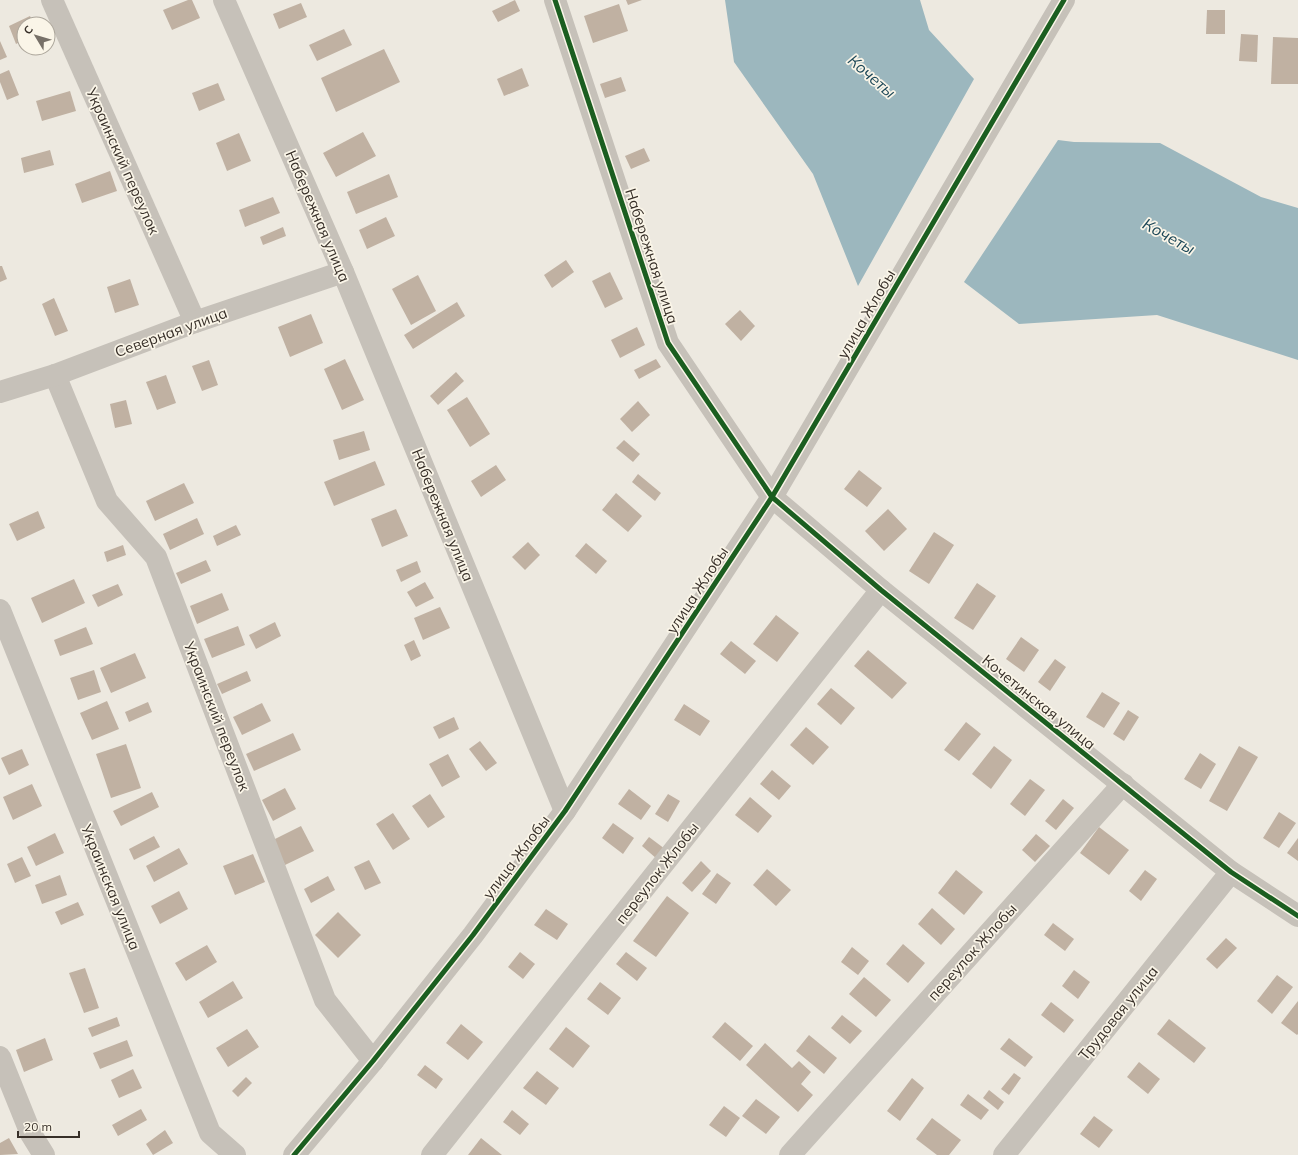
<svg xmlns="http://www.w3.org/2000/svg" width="1298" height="1155" viewBox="0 0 1298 1155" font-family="Mulish,sans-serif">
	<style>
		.water { fill: #9cb7be }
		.building { fill: #c0b1a2 }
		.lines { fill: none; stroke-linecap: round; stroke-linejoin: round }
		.minor { stroke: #c6c1b9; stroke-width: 22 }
		.cycleway-casing { stroke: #faf5e8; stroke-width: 8 }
		.cycleway { stroke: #1b5e20; stroke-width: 5 }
		.labels { text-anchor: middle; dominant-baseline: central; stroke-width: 3.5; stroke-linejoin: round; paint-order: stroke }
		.street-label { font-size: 15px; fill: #372f28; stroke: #faf5e8 }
		.water-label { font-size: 16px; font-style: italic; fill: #1d4858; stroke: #faf5e8 }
	</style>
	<rect width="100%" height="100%" fill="#ede9e0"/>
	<g class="water">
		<polygon points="725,0 920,0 929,30 974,79 858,286 813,174 734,62"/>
		<polygon points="1058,140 1074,142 1160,143 1261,197 1298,208 1298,360 1157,315 1019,324 964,282"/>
	</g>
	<g class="building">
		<polygon points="188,0 192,0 200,18 172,30 163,10"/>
		<polygon points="515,0 520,11 498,22 492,11"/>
		<polygon points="626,0 642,0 628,5"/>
		<polygon points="301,3 307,17 279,29 273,14"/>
		<polygon points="619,4 628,31 593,43 584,16"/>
		<polygon points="1207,10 1225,10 1225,34 1206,34"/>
		<polygon points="30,16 34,24 24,24 24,40 16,44 9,26"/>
		<polygon points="344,29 352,45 317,61 309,45"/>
		<polygon points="1241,34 1258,35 1257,62 1239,61"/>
		<polygon points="1273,37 1298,38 1298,84 1271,84"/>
		<polygon points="0,41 7,57 0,60"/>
		<polygon points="384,49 400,82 336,112 321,78"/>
		<polygon points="522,68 529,86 504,96 497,79"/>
		<polygon points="9,70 19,95 7,100 0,82 0,74"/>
		<polygon points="621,77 626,91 605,98 600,84"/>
		<polygon points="218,83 225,100 199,111 192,93"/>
		<polygon points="70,91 76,111 42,121 36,101"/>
		<polygon points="363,132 376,156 336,177 323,153"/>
		<polygon points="239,133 251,161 227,171 216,143"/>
		<polygon points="644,148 650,161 631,169 625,156"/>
		<polygon points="50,150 54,165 24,173 21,158"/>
		<polygon points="110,171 117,191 82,203 75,184"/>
		<polygon points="389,174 398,197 356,214 347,192"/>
		<polygon points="273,197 280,213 245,227 239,210"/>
		<polygon points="386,217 395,236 367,249 359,230"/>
		<polygon points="283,227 286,236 263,245 260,237"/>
		<polygon points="566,260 574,272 552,288 544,275"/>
		<polygon points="0,266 2,266 7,279 0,282"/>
		<polygon points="610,272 623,299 605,308 592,281"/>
		<polygon points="418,275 436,311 411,325 392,289"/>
		<polygon points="130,279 139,305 115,313 107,287"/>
		<polygon points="54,298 68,331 55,336 42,304"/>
		<polygon points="457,302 465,316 413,349 404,335"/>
		<polygon points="740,310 755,326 741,341 725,324"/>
		<polygon points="311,314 323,343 290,357 278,327"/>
		<polygon points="637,327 645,345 620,358 611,340"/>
		<polygon points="345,359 364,400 342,410 324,369"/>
		<polygon points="656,359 661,367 639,379 634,370"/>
		<polygon points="209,360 218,385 202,391 192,366"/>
		<polygon points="456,372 464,381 438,405 430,396"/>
		<polygon points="166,375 176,403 157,410 146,382"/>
		<polygon points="467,397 490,434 470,447 447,410"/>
		<polygon points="126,400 132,424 115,428 110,404"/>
		<polygon points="638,401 650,415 632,432 620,419"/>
		<polygon points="364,431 370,450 339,460 333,440"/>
		<polygon points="624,440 640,454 633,462 616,448"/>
		<polygon points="375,461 385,485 334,506 324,482"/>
		<polygon points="496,465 506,480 481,497 471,481"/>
		<polygon points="859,470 882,488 867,507 844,489"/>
		<polygon points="638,474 661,493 655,501 632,482"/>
		<polygon points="184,483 194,503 155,521 146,501"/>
		<polygon points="616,493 642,516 628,532 602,510"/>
		<polygon points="396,509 408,536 382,547 371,519"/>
		<polygon points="888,509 907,529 884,551 865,531"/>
		<polygon points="38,511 45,528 17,541 9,524"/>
		<polygon points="197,518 204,534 170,550 163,534"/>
		<polygon points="236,525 241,535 217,546 213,536"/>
		<polygon points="934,532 954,545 929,584 909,571"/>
		<polygon points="528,542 540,555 525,570 512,557"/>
		<polygon points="586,543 607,561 596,574 575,556"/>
		<polygon points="123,545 126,555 107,562 104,552"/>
		<polygon points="206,560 211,571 181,584 176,573"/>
		<polygon points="417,561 421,572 401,582 396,570"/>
		<polygon points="74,579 85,603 42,623 31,598"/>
		<polygon points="425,582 434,598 416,607 407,592"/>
		<polygon points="977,583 996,596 973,630 954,618"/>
		<polygon points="118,584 123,595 98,607 92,595"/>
		<polygon points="222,593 229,610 197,624 190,606"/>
		<polygon points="440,607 450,628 423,640 414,618"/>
		<polygon points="776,615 799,633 777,662 753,644"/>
		<polygon points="275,622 281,636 256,649 249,635"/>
		<polygon points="238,626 245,645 212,658 204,639"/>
		<polygon points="86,627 93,644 60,656 54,640"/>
		<polygon points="1021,637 1039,650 1024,672 1006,659"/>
		<polygon points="414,640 421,656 411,661 404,645"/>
		<polygon points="731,641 756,661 745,674 720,654"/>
		<polygon points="868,650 907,683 892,699 854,666"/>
		<polygon points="135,653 146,678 111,693 100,668"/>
		<polygon points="1055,659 1066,667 1050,691 1038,682"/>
		<polygon points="94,670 101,692 78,700 70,678"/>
		<polygon points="247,671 251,681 222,694 217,684"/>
		<polygon points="831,688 855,708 841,725 817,704"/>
		<polygon points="1102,692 1120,703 1104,728 1086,717"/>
		<polygon points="107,701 119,729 92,740 80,713"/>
		<polygon points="148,702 152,712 129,722 125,712"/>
		<polygon points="262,703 271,721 242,735 233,717"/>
		<polygon points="684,704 710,721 700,736 674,720"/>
		<polygon points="1128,710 1139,717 1124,741 1113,734"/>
		<polygon points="454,717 459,729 439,739 433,727"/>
		<polygon points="966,722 981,734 959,761 944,750"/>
		<polygon points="806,727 829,747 813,765 790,745"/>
		<polygon points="293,733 301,750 254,771 246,754"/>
		<polygon points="480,741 497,763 486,771 469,749"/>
		<polygon points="126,744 141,788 111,798 96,754"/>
		<polygon points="994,746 1012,760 991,789 972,774"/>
		<polygon points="1239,746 1258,757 1227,811 1209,801"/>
		<polygon points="22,749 29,765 9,775 1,758"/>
		<polygon points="1200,753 1216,764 1201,789 1184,779"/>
		<polygon points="448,754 460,777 442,787 429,764"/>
		<polygon points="772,770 791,786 779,800 760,784"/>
		<polygon points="1030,779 1045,790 1025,816 1010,804"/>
		<polygon points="32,784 42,806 13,820 3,797"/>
		<polygon points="285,788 296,809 273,821 262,800"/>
		<polygon points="629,789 651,806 641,820 618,804"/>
		<polygon points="152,792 159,807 121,826 113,811"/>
		<polygon points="430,794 445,817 428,828 412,806"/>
		<polygon points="668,794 680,801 668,822 655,814"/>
		<polygon points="750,797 772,816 758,833 735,815"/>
		<polygon points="1063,799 1074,808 1056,830 1045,821"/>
		<polygon points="1279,812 1296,823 1279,848 1263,838"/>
		<polygon points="393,813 410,839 393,850 376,824"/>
		<polygon points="613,823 634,838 623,854 602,838"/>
		<polygon points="301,826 314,851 285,865 273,840"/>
		<polygon points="1099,827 1129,850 1109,875 1080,853"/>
		<polygon points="55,833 64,853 36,866 27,847"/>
		<polygon points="1036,834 1050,846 1035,862 1022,850"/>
		<polygon points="154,836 160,847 134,860 129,849"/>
		<polygon points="649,837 665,849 657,859 642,846"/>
		<polygon points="1298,838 1298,861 1287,853"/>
		<polygon points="179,848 188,864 154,882 146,866"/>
		<polygon points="253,854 265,882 235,895 223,866"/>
		<polygon points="22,857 31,876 15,883 7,864"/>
		<polygon points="369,860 381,883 365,890 354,867"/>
		<polygon points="701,861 711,871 692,892 682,883"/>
		<polygon points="767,869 791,890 776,906 753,885"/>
		<polygon points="956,870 983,892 964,915 938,893"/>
		<polygon points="1145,870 1157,879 1141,901 1129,891"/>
		<polygon points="717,873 731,883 716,904 702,894"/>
		<polygon points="60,875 67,895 42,904 35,885"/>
		<polygon points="328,876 335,890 311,903 304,889"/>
		<polygon points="179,891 188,909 160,924 151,906"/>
		<polygon points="667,896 689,913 656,957 633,941"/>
		<polygon points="78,902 84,915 61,925 55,912"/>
		<polygon points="932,908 955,929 941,945 918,924"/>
		<polygon points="546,909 568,924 557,940 534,925"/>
		<polygon points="338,912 361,935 338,958 315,935"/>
		<polygon points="1053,923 1074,939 1065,951 1044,935"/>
		<polygon points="1226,938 1237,948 1217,969 1206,959"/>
		<polygon points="903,944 925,963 908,983 886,964"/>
		<polygon points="207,945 217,962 186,981 175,963"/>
		<polygon points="852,947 869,961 858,975 841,962"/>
		<polygon points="520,952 535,964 523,979 508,967"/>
		<polygon points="626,952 647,968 637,981 616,964"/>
		<polygon points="85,968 99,1008 84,1013 69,973"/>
		<polygon points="1074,970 1090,982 1078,999 1062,986"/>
		<polygon points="1277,975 1293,987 1272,1014 1257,1001"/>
		<polygon points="864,977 891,1000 876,1017 849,994"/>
		<polygon points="233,981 243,998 208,1018 199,1002"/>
		<polygon points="600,982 621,998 608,1015 587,999"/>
		<polygon points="1298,1001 1298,1034 1297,1035 1281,1023"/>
		<polygon points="1051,1002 1074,1020 1064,1033 1041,1015"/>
		<polygon points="842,1015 862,1031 850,1044 831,1028"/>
		<polygon points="117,1017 120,1026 92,1037 88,1028"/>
		<polygon points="1169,1019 1206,1048 1194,1063 1157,1034"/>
		<polygon points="725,1022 753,1046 740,1061 712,1037"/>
		<polygon points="461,1024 483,1042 468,1060 446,1043"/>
		<polygon points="566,1027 590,1046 573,1068 549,1049"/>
		<polygon points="247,1029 259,1047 228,1067 216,1048"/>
		<polygon points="809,1035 837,1058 824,1074 796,1051"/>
		<polygon points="45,1038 53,1060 24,1072 16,1050"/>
		<polygon points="1009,1038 1033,1057 1025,1067 1000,1049"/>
		<polygon points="127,1040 133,1056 100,1069 93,1053"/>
		<polygon points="765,1043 792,1068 799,1061 811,1072 801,1084 813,1095 798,1112 746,1065"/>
		<polygon points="1139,1062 1160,1079 1148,1094 1127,1077"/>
		<polygon points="425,1065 443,1079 436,1089 417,1075"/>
		<polygon points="133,1069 142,1088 119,1098 111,1080"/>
		<polygon points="537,1071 559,1088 546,1105 523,1088"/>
		<polygon points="1014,1073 1021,1078 1009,1095 1001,1089"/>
		<polygon points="246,1077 252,1083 238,1097 232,1091"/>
		<polygon points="912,1078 924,1088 900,1121 887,1111"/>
		<polygon points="989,1090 1004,1102 998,1110 983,1098"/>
		<polygon points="968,1094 989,1110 981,1120 960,1105"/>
		<polygon points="756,1099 780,1117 766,1134 742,1116"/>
		<polygon points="724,1106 740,1118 726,1137 709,1125"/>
		<polygon points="141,1109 147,1120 118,1136 112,1125"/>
		<polygon points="512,1110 529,1124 520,1135 503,1122"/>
		<polygon points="1094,1116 1113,1130 1099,1148 1080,1134"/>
		<polygon points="932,1118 961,1140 949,1155 937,1155 916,1139"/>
		<polygon points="165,1130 173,1143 153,1155 146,1144"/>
		<polygon points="9,1138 18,1154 0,1155 0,1143"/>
		<polygon points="481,1138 502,1155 468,1155"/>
	</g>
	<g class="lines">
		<g class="minor">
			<polyline points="52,0 195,322"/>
			<polyline points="224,0 343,272 565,811"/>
			<polyline points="555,0 668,343 772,497 881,590 1231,872 1298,916"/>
			<polyline points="55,375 107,501 156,557 325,1000 373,1061"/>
			<polyline points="0,392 55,375 195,322 343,272"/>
			<polyline points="0,610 210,1133 235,1155"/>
			<polyline points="0,1057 31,1134 44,1155"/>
			<polyline points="294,1155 373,1061 473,935 565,811 772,497 1064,0"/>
			<polyline points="432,1155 881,590"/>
			<polyline points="790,1155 1123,784"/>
			<polyline points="1004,1155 1231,872"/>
		</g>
		<defs>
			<g id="cycleway">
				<polyline points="555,0 668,343 772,497 881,590 1231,872 1298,916"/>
				<polyline points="294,1155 373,1061 473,935 565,811 772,497 1064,0"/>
			</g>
		</defs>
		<use href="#cycleway" class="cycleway-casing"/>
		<use href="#cycleway" class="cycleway"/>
	</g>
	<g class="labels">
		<g class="street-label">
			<text transform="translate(123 161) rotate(66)">Украинский переулок</text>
			<text transform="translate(318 216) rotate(67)">Набережная улица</text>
			<text transform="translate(652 256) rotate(72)">Набережная улица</text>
			<text transform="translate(866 314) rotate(-60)">улица Жлобы</text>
			<text transform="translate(171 332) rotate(-20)">Северная улица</text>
			<text transform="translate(443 515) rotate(68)">Набережная улица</text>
			<text transform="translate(697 590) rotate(-57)">улица Жлобы</text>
			<text transform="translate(1039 702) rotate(39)">Кочетинская улица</text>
			<text transform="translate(217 716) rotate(69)">Украинский переулок</text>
			<text transform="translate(516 857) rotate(-53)">улица Жлобы</text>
			<text transform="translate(657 873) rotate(-52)">переулок Жлобы</text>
			<text transform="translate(111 887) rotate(68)">Украинская улица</text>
			<text transform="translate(972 952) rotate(-48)">переулок Жлобы</text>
			<text transform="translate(1118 1013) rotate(-51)">Трудовая улица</text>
		</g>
		<g class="water-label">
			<text transform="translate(872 76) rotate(41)">Кочеты</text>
			<text transform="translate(1169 236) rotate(29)">Кочеты</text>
		</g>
	</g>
	<g transform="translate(36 36) rotate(308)"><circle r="19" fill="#faf5e8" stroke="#aca69b"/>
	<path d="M0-3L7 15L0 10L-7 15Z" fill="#777068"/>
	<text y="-6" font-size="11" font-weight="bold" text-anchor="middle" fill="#372f28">С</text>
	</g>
	<path d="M18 1131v6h61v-6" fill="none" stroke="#372f28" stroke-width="2"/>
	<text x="24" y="1131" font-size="12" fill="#372f28" stroke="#faf5e8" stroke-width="3" paint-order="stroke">20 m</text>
</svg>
